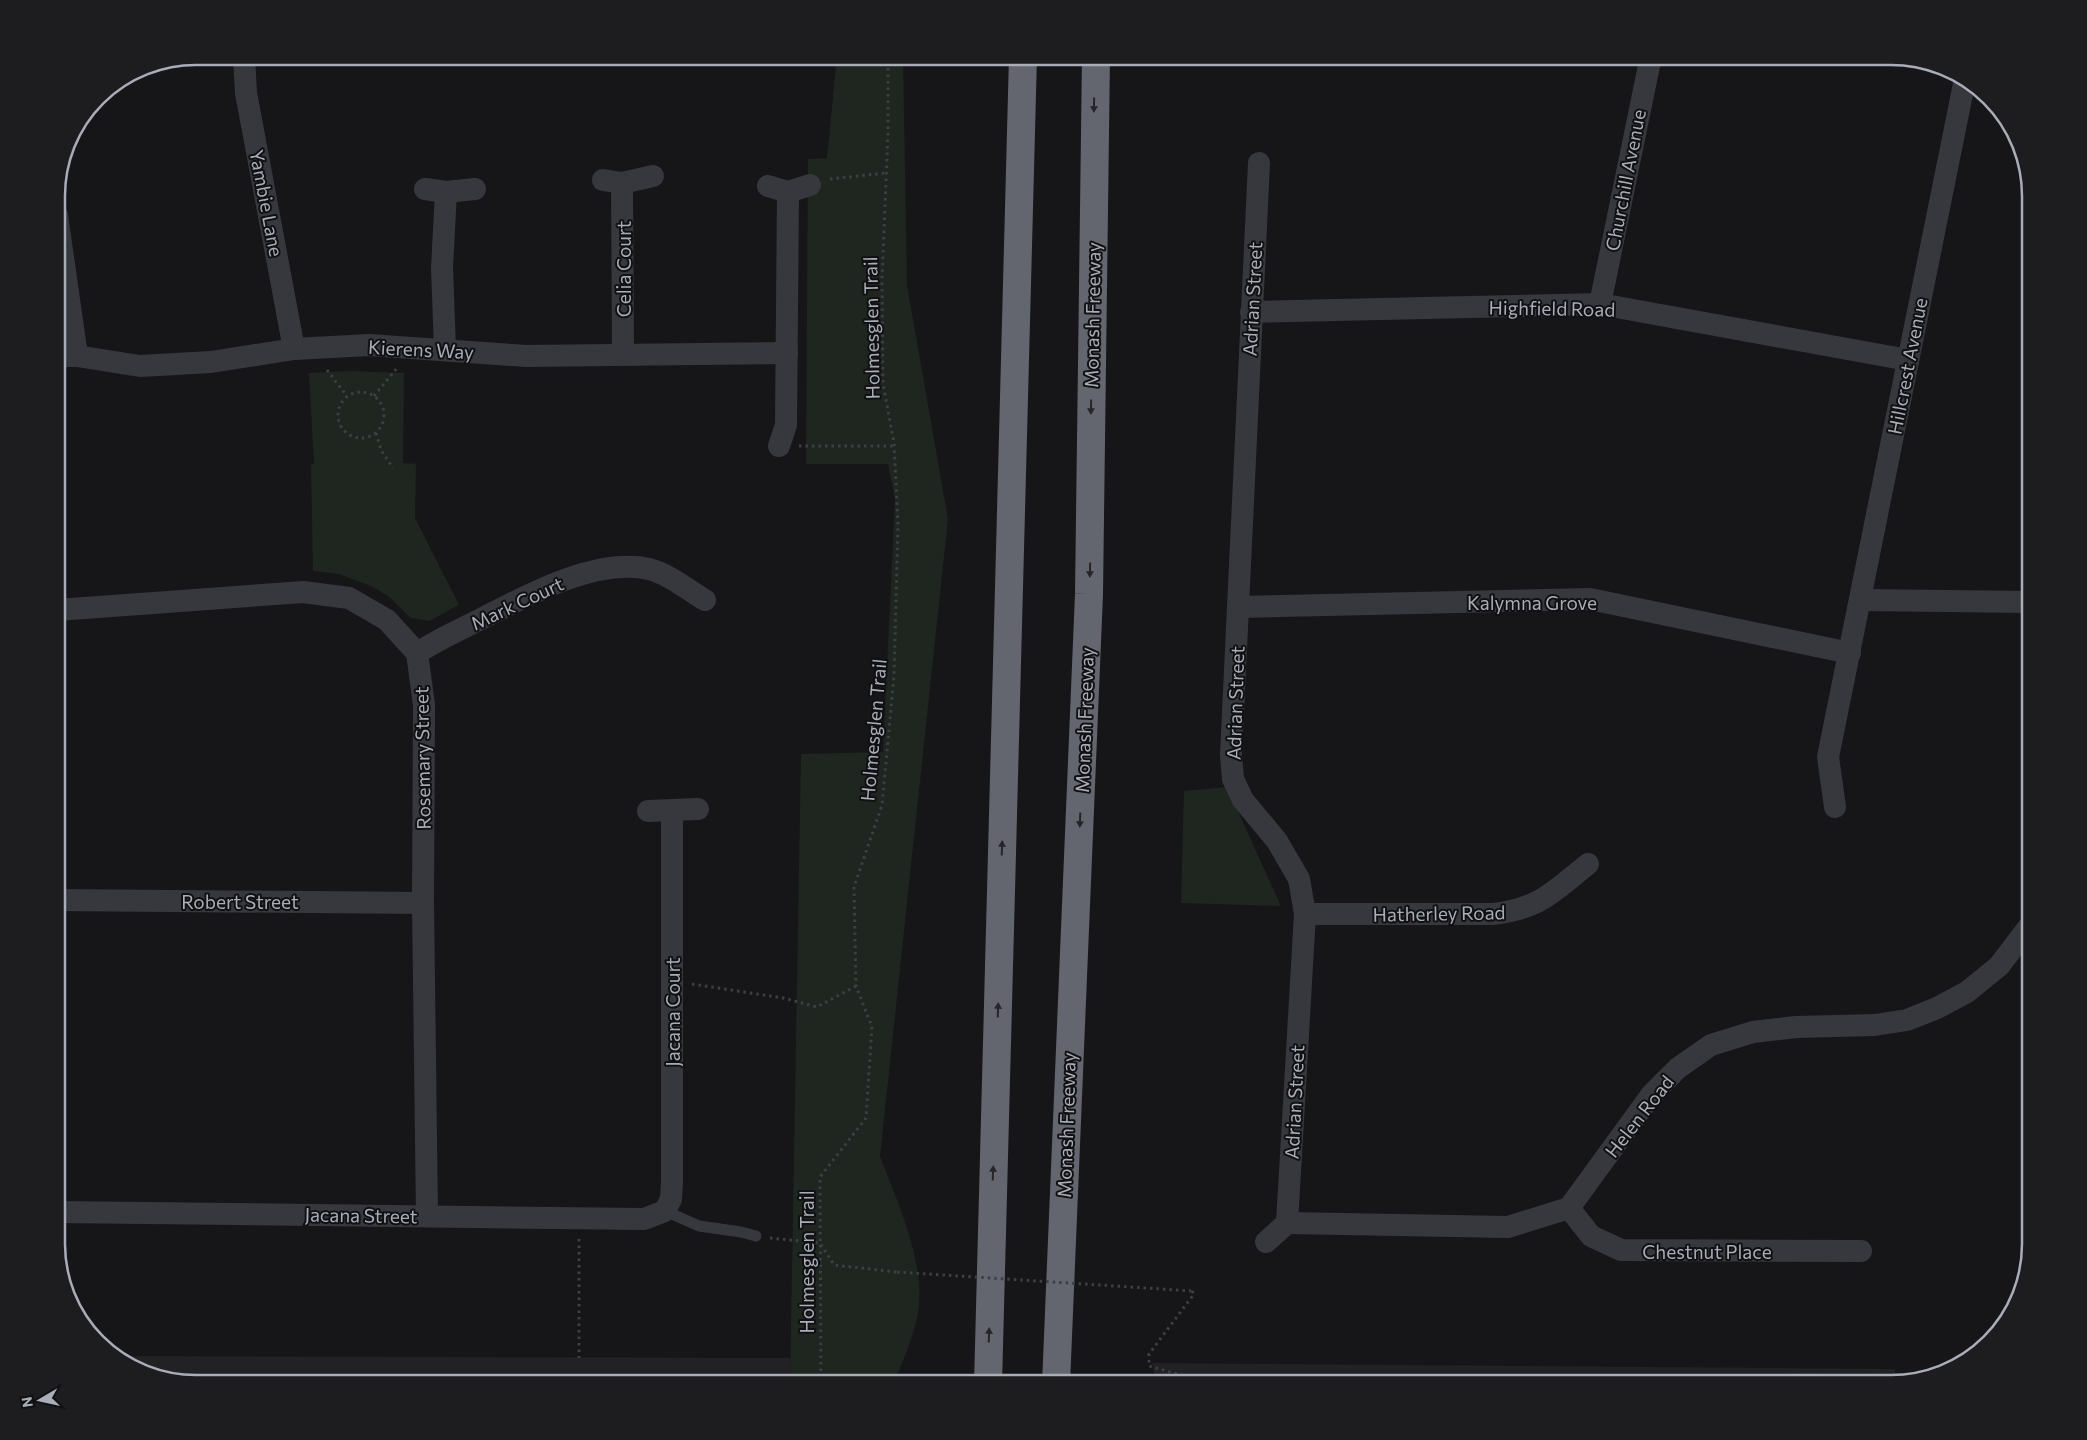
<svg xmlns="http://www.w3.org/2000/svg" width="2087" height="1440" viewBox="0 0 2087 1440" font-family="Commissioner,sans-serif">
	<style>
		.built { fill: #222225 }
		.green { fill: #1e261f }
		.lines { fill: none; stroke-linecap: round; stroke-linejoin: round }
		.path { stroke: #3d3f44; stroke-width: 3; stroke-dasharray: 2.5 4; stroke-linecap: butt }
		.lane { stroke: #37383d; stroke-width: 11 }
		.street { stroke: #37383d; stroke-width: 22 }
		.highway { stroke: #63666e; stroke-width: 28 }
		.path-bridge { stroke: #3d3f44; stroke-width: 3; stroke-dasharray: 2.5 4; stroke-linecap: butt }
		.oneway { fill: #26262a }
		.labels { text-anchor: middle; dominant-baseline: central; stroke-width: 4; stroke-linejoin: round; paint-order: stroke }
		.street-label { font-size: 19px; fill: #a8adb8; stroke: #111113 }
		.rim { fill: none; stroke: #a8adb8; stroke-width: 2.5 }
	</style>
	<rect width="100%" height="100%" fill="#161618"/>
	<g class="built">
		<polygon points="114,1356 790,1358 790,1384 196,1384 118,1360"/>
		<polygon points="1152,1363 1895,1369 1895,1383 1156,1384"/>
	</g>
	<g class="green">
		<path d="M837,56h66l4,229 41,234 -68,637c18,48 50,114 36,166 -5,21 -15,42 -22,62h-104l11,-630 82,-2 12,-253 -7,-35h-82l2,-305 19,-1z"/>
		<polygon points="349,371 404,373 403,463 416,464 415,518 459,605 429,621 411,618 388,596 373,587 339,574 313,571 311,465 314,464 309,373"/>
		<polygon points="1227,787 1281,906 1181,903 1184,791"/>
	</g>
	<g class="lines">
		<g class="path">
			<polyline points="830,179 886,173"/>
			<polyline points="327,370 347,396"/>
			<circle cx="361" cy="415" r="23"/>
			<polyline points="374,396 397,368"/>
			<polyline points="376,433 381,450 393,468"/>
			<polyline points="799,446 894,446"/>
			<polyline points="692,984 783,998 817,1007 856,986"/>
			<polyline points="770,1238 820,1243 834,1265 897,1272"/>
			<polyline points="579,1239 579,1358"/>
			<polyline points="1192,1291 1194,1294 1149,1354 1149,1366 1212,1384"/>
			<polyline points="821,1384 820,1177 866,1118 872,1027 856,986 854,887 882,805 894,676 898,525 894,443 883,384 882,280 888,133 888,56"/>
		</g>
		<polyline class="lane" points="665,1211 699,1226 741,1232 756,1236"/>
		<g class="street">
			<polyline points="244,56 246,93 294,349"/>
			<polyline points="1259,163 1231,755 1233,779 1243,800 1277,841 1299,879 1305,914 1287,1223"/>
			<polyline points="603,180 622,183 653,176"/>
			<polyline points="622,183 623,354"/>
			<polyline points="768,186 788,192 810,185"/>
			<polyline points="425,189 446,192 475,189"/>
			<polyline points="57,215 77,356"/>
			<polyline points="1600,304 1651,56"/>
			<polyline points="1251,312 1600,304 1908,360"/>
			<polyline points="445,349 442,268 446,192"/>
			<polyline points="57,356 77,356 140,366 211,362 294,349 369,345 526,356 787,353"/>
			<polyline points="779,446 786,425 788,192"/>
			<polyline points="1861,600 2031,602"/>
			<polyline points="1239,607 1590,599 1850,653"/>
			<polyline points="57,610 303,592 349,598 387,620 417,653 424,705 423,903 427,1216"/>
			<path d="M417,653c20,-13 42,-23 64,-34 45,-23 115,-62 168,-50 20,5 39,21 56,31"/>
			<polyline points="1835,807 1828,757 1965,79"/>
			<polyline points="648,811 698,809"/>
			<polyline points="57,900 423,903"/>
			<path d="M1305,914h188c46,-5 60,-22 95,-50"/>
			<polyline points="1569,1208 1591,1236 1621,1250 1861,1251"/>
			<polyline points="57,1212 644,1219 665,1211 671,1199 672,1182 672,811"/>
			<polyline points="1287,1223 1508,1227 1569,1208 1652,1094 1678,1068 1711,1045 1753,1032 1796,1027 1875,1025 1907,1020 1937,1008 1967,992 1999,966 2031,924"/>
			<polyline points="1266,1242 1287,1223"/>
		</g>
		<g class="highway">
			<polyline points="988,1384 1023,56"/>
			<polyline points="1056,1384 1089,594 1096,56"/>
		</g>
		<polyline class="path-bridge" points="897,1272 1192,1291"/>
	</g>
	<defs><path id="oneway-solid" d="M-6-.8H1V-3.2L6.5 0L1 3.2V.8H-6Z" transform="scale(1.25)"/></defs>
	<g class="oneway">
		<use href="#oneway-solid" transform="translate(1094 105) rotate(91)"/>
		<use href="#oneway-solid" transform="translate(1091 407) rotate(91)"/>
		<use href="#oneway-solid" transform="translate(1090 570) rotate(91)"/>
		<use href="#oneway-solid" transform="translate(1080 820) rotate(92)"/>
		<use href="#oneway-solid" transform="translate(1002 848) rotate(-88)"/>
		<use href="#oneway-solid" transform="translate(998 1010) rotate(-88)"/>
		<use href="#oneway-solid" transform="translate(993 1173) rotate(-88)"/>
		<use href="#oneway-solid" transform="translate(989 1335) rotate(-88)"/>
	</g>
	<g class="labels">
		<g class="street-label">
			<text transform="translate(1625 180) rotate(-79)">Churchill Avenue</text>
			<text transform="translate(267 203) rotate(79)">Yambie Lane</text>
			<text transform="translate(623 269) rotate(-90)">Celia Court</text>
			<text transform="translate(1252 299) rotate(-87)">Adrian Street</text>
			<text transform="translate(1552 308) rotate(1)">Highfield Road</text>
			<text transform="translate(1092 315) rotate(-89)">Monash Freeway</text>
			<text transform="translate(871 328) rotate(-91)">Holmesglen Trail</text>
			<text transform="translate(421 349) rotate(3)">Kierens Way</text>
			<text transform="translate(1907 366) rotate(-79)">Hillcrest Avenue</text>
			<text x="1532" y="602">Kalymna Grove</text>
			<text transform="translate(517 603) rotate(-25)">Mark Court</text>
			<text transform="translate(1235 703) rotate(-88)">Adrian Street</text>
			<text transform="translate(1084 720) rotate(-88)">Monash Freeway</text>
			<text transform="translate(873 730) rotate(-85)">Holmesglen Trail</text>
			<text transform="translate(422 758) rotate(-91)">Rosemary Street</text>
			<text x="240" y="901">Robert Street</text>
			<text transform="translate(1439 913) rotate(-1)">Hatherley Road</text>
			<text transform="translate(672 1012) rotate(-90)">Jacana Court</text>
			<text transform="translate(1294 1102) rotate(-87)">Adrian Street</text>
			<text transform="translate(1639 1116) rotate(-52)">Helen Road</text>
			<text transform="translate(1066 1125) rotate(-88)">Monash Freeway</text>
			<text transform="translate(361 1215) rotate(1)">Jacana Street</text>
			<text x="1707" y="1251">Chestnut Place</text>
			<text transform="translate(806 1262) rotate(-90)">Holmesglen Trail</text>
		</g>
	</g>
	<path d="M0 0H2087V1440H0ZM196 65H1891A131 131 0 0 1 2022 196V1244A131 131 0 0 1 1891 1375H196A131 131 0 0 1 65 1244V196A131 131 0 0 1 196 65Z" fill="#1d1d20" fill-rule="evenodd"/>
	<path class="rim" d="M196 65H1891A131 131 0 0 1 2022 196V1244A131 131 0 0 1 1891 1375H196A131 131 0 0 1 65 1244V196A131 131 0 0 1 196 65Z"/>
	<g transform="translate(40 1400) rotate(261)" stroke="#111113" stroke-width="4" paint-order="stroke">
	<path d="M0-4L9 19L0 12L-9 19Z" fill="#a8adb8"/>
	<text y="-8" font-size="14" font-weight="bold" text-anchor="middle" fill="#a8adb8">N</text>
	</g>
</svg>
